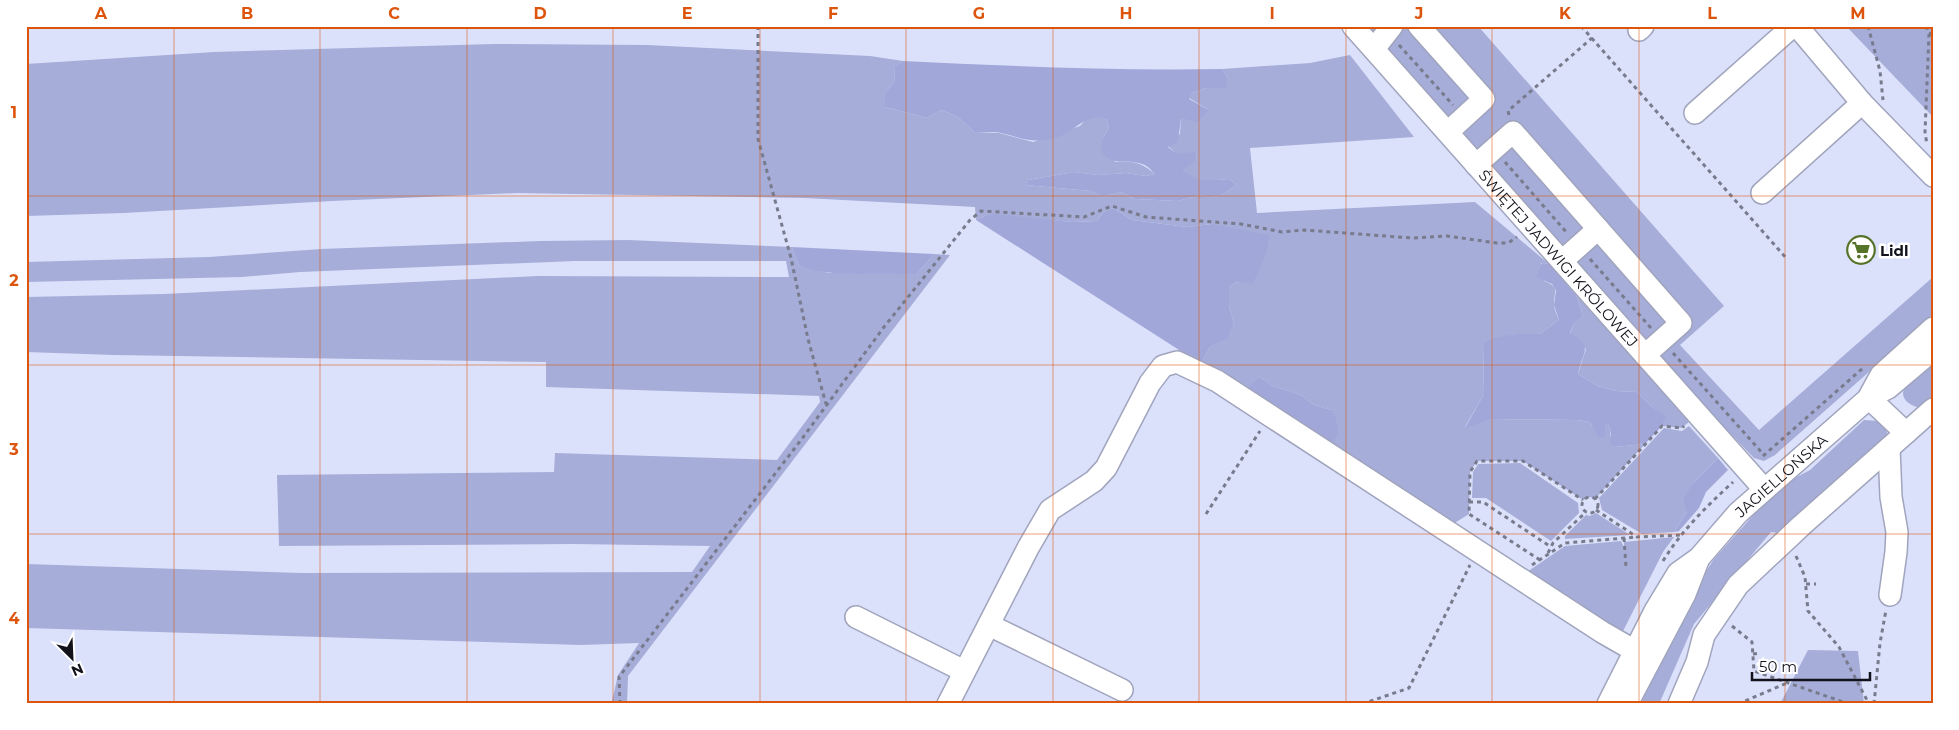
<svg xmlns="http://www.w3.org/2000/svg" width="1959" height="730" viewBox="0 0 1959 730" font-family="Montserrat,sans-serif">
	<style>
		.green { fill: #a6add8 }
		.forest { fill: #a1a8d9 }
		.lines { fill: none; stroke-linecap: round; stroke-linejoin: round }
		.minor-casing { stroke: #a0a4bd; stroke-width: 24 }
		.path { stroke: #787b8d; stroke-width: 3; stroke-dasharray: 4 4; stroke-linecap: butt }
		.minor { stroke: #fff; stroke-width: 21 }
		.grid { fill: none; stroke: #dd550d; stroke-width: 1; stroke-opacity: 0.55 }
		.labels { text-anchor: middle; dominant-baseline: central; stroke-width: 5; stroke-linejoin: round; paint-order: stroke }
		.poi-label { font-size: 15px; font-weight: bold; fill: #11121b; stroke: #fff; text-anchor: start }
		.street-label { font-size: 15px; fill: #11121b; stroke: #fff }
		.neatline { fill: none; stroke: #dd550d; stroke-width: 2 }
		.grid-label { font-size: 16px; text-anchor: middle; font-weight: bold; fill: #dd550d }
	</style>
	<rect width="100%" height="100%" fill="#dce1fb"/>
	<g class="green">
		<polygon points="1367,26 1478,26 1724,306 1680,345 1759,430 1933,277 1933,314 1904,341 1775,455 1764,461 1754,458 1704,406"/>
		<polygon points="1846,26 1933,26 1933,117"/>
		<path d="M494,44l153,1 223,11 33,5 -9,6 1,14 -10,12v14l42,11 15,-8 16,7 16,15 25,1 34,9 47,-16 7,-8 13,-1 7,3 2,8 -6,10 12,24c19,-1 26,0 40,12l-9,2 -20,-3 -28,2 -24,-3 -46,8 -3,5 66,6 11,6 19,-5 14,7 42,2 24,-6 9,2 10,-1 17,-11 -8,-6c-13,1 -37,5 -46,-9 -7,-12 -2,-13 -15,-24l12,-12 1,-16 28,-8 -20,-12 3,-5 14,-5h19l3,-10 -6,-9 88,-6 40,-8 64,82 -164,11 7,65 218,-11 74,62 -8,-1 3,18c16,6 10,10 10,23 0,5 3,11 5,16l-19,14h-25l-32,9 1,51 -19,33 28,-8 84,1 13,2 2,4 16,-1 3,5 -1,5 4,12 31,-3 -50,55 -5,-2 -7,3 -60,-39h-46l-7,11 -1,42 -16,10 -123,-79 1,-35 -17,-5 -13,-10 -28,-9 -13,-9 -11,17 -48,-30 9,-17 18,-10 6,-13 -5,-18v-19l9,-6 -26,-57 -25,3 -55,-7 -19,-12 -10,4 -6,9 -25,1 -85,-7 -11,5 -1,-13 -170,-9 -288,-5 -185,8 -208,12 -98,3v-152l188,-12z"/>
		<polygon points="628,240 792,247 799,266 829,273 893,272 916,275 934,254 950,255 628,676 627,704 612,704 612,701 618,675 639,643 581,645 26,628 26,564 301,573 692,572 710,546 573,544 279,546 277,475 554,472 555,453 777,460 820,402 819,396 546,387 546,362 114,355 26,352 26,297 164,294 538,276 789,277 786,261 575,261 300,272 242,277 26,282 26,262 209,257 321,249 540,241"/>
		<polygon points="1576,295 1672,399 1690,421 1682,428 1662,426 1665,416 1651,406 1637,392 1616,391 1598,386 1578,374 1586,349 1570,334 1573,325 1583,316"/>
		<path d="M1933,361v42l-6,5c-13,1 -31,-8 -21,-23 6,-9 19,-17 27,-24z"/>
		<polygon points="1864,420 1879,421 1886,430 1890,440 1786,534 1771,532 1694,624 1659,704 1641,704 1658,656 1692,593 1714,559 1756,512 1793,479 1810,470"/>
		<polygon points="1689,426 1718,458 1694,482 1687,512 1674,532 1642,534 1602,510 1599,498 1664,428 1682,431"/>
		<polygon points="1520,463 1578,503 1579,513 1551,541 1486,498 1472,498 1473,472 1478,464"/>
		<polygon points="1596,513 1630,535 1565,539 1565,536 1586,515 1590,516"/>
		<polygon points="1674,537 1663,552 1620,637 1524,574 1565,546 1621,541 1624,547 1624,542"/>
		<polygon points="1808,650 1858,651 1864,704 1780,704"/>
	</g>
	<g class="forest">
		<path d="M903,61c106,5 212,10 319,8l6,9 -2,10h-20l-14,5 -3,6 20,11 -12,12 -16,-4 -3,24 -10,5 9,7 18,-2v9l-12,9c12,13 31,10 46,9l8,6 -17,11 -10,1 -9,-2 -24,6 -42,-2 -14,-7 -19,5 -11,-6 -66,-6 3,-5 46,-8 24,3 28,-2 20,3 9,-2c-4,-4 -8,-9 -13,-10 -17,-6 -28,4 -41,-13l2,-13 6,-10 -2,-8c-21,-9 -32,13 -52,18 -24,6 -32,0 -54,-5 -8,-2 -19,0 -27,-1l-16,-15 -16,-7 -15,8 -42,-11v-14l10,-12 -1,-14z"/>
		<path d="M1113,208l19,12 55,7 25,-3 57,11c-1,19 -8,33 -17,49l-14,-3 -9,6v19l5,18 -6,14 -18,9 -9,17 -225,-144 11,-5 8,-1 77,8 25,-1 6,-9z"/>
		<path d="M792,247l142,7 -18,21c-38,-4 -82,4 -117,-9z"/>
		<path d="M1542,263l7,1 27,31 7,21 -10,9 -3,8c24,14 13,18 8,41l20,12 18,5 21,1 14,14 15,10 -4,10 -17,18 -31,3 -4,-5 1,-12 -3,-5h-3v12h-7l-8,-15 -13,-2 -84,-1 -28,9 19,-34 -1,-51 11,-5 21,-4h25l19,-14 -5,-15 2,-14 -4,-7 -16,-7z"/>
		<polygon points="1260,377 1273,386 1301,395 1314,405 1331,410 1336,418 1338,434 1330,445 1249,394 1250,385"/>
		<polygon points="1718,458 1728,470 1706,492 1699,508 1679,531 1674,532 1687,512 1683,499 1694,482"/>
	</g>
	<g class="lines">
		<defs>
			<g id="minor">
				<path id="s1" d="M1353,26l411,463"/>
				<polyline points="1419,26 1484,99 1448,132"/>
				<polyline points="1797,26 1862,103 1933,176"/>
				<polyline points="1639,30 1643,26"/>
				<polyline points="1374,49 1392,26"/>
				<polyline points="1695,113 1793,26"/>
				<polyline points="1476,165 1513,132 1681,323 1645,355"/>
				<polyline points="1762,193 1862,103"/>
				<polyline points="1562,261 1598,229"/>
				<polyline points="1870,395 1881,375 1933,328"/>
				<polyline points="1869,398 1906,433"/>
				<polyline points="1889,448 1891,497 1897,532 1896,552 1890,595"/>
				<polyline points="856,617 964,671"/>
				<polyline points="989,625 1122,690"/>
				<polyline points="948,704 1028,548 1050,510 1094,481 1106,468 1150,383 1163,366 1177,362 1217,381 1602,632 1649,659"/>
				<path id="s2" d="M1608,704l47,-93 23,-38 21,-15 39,-45 131,-115 19,-10 45,-38"/>
				<polyline points="1627,704 1685,594 1699,558"/>
				<polyline points="1679,704 1697,662 1704,635 1738,585 1802,525 1933,409"/>
			</g>
		</defs>
		<use href="#minor" class="minor-casing"/>
		<g class="path">
			<polyline points="758,26 758,139 791,258 808,339 826,404"/>
			<polyline points="1581,26 1787,259"/>
			<polyline points="1868,26 1880,71 1883,100"/>
			<polyline points="1926,26 1929,34 1925,132 1927,145"/>
			<polyline points="1930,36 1932,26"/>
			<polyline points="1399,45 1453,105"/>
			<polyline points="1509,115 1508,111 1592,38"/>
			<polyline points="1505,162 1568,234"/>
			<polyline points="1590,259 1651,328"/>
			<polyline points="1673,353 1764,455"/>
			<polyline points="1763,456 1863,368"/>
			<circle cx="1590" cy="505" r="8"/>
			<polyline points="1595,499 1662,426 1682,428 1684,426"/>
			<polyline points="1469,502 1483,502 1551,547"/>
			<polyline points="1596,510 1637,537 1682,535"/>
			<polyline points="1206,514 1260,431"/>
			<polyline points="1624,538 1626,567"/>
			<polyline points="1548,553 1553,543 1586,512"/>
			<polyline points="1796,556 1805,577 1808,611 1839,647 1869,704"/>
			<polyline points="1540,560 1469,514 1470,472 1477,461 1523,461 1583,500"/>
			<path d="M1663,561c19,-31 44,-55 70,-79"/>
			<polyline points="1532,565 1565,543 1637,537"/>
			<polyline points="1806,584 1816,584"/>
			<polyline points="1732,626 1752,642 1754,671 1849,704"/>
			<polyline points="1753,654 1760,653"/>
			<polyline points="620,704 619,677 801,440 884,327 970,220 981,211 1084,217 1112,206 1146,217 1241,224 1282,232 1304,230 1412,238 1447,236 1497,243 1508,243 1517,237"/>
			<polyline points="1362,704 1409,688 1470,565"/>
			<polyline points="1738,704 1787,683"/>
			<polyline points="1874,704 1880,643 1886,610"/>
		</g>
		<use href="#minor" class="minor"/>
	</g>
	<path class="grid" d="M174,26v678M320,26v678M467,26v678M613,26v678M760,26v678M906,26v678M1053,26v678M1199,26v678M1346,26v678M1492,26v678M1639,26v678M1785,26v678M26,196h1907M26,365h1907M26,534h1907"/>
	<defs>
		<symbol id="supermarket-ring" viewBox="-11 -11 22 22"><circle r="9.5" fill="#fff" stroke="#567429" stroke-width="1.5"/><path d="M-6-5.5h2.5l.6 2H6L4.5 2H-2.5L-4.4-4H-6ZM-1.5 3.2a1.3 1.3 0 1 0 .1 0ZM3 3.2a1.3 1.3 0 1 0 .1 0Z" fill="#567429"/></symbol>
	</defs>
	<g fill-rule="evenodd">
		<use href="#supermarket-ring" x="1845" y="234" width="32" height="32"/>
	</g>
	<g class="labels">
		<g class="poi-label">
			<text x="1880" y="250">Lidl</text>
		</g>
		<g class="street-label">
			<text stroke="none"><textPath href="#s1" startOffset="310">ŚWIĘTEJ JADWIGI KRÓLOWEJ</textPath></text>
			<text stroke="none"><textPath href="#s2" startOffset="291">JAGIELLOŃSKA</textPath></text>
		</g>
	</g>
	<rect width="1959" height="730" fill="none" stroke="#ffffff" stroke-width="55"/>
	<g transform="translate(72 658) rotate(156)" stroke="#ffffff" stroke-width="4" paint-order="stroke">
	<path d="M0-4L9 19L0 12L-9 19Z" fill="#11121b"/>
	<text y="-8" font-size="14" font-weight="bold" text-anchor="middle" fill="#11121b">N</text>
	</g>
	<path d="M1752 672v8h118v-8" fill="none" stroke="#11121b" stroke-width="2.5"/>
	<text x="1759" y="672" font-size="15" fill="#11121b" stroke="#ffffff" stroke-width="4" paint-order="stroke">50 m</text>
	<rect x="28" y="28" width="1904" height="674" class="neatline"/>
	<g class="grid-label">
		<text x="101" y="19">A</text>
		<text x="247" y="19">B</text>
		<text x="394" y="19">C</text>
		<text x="540" y="19">D</text>
		<text x="687" y="19">E</text>
		<text x="833" y="19">F</text>
		<text x="979" y="19">G</text>
		<text x="1126" y="19">H</text>
		<text x="1272" y="19">I</text>
		<text x="1419" y="19">J</text>
		<text x="1565" y="19">K</text>
		<text x="1712" y="19">L</text>
		<text x="1858" y="19">M</text>
		<text x="14" y="118">1</text>
		<text x="14" y="286">2</text>
		<text x="14" y="455">3</text>
		<text x="14" y="624">4</text>
	</g>
</svg>
